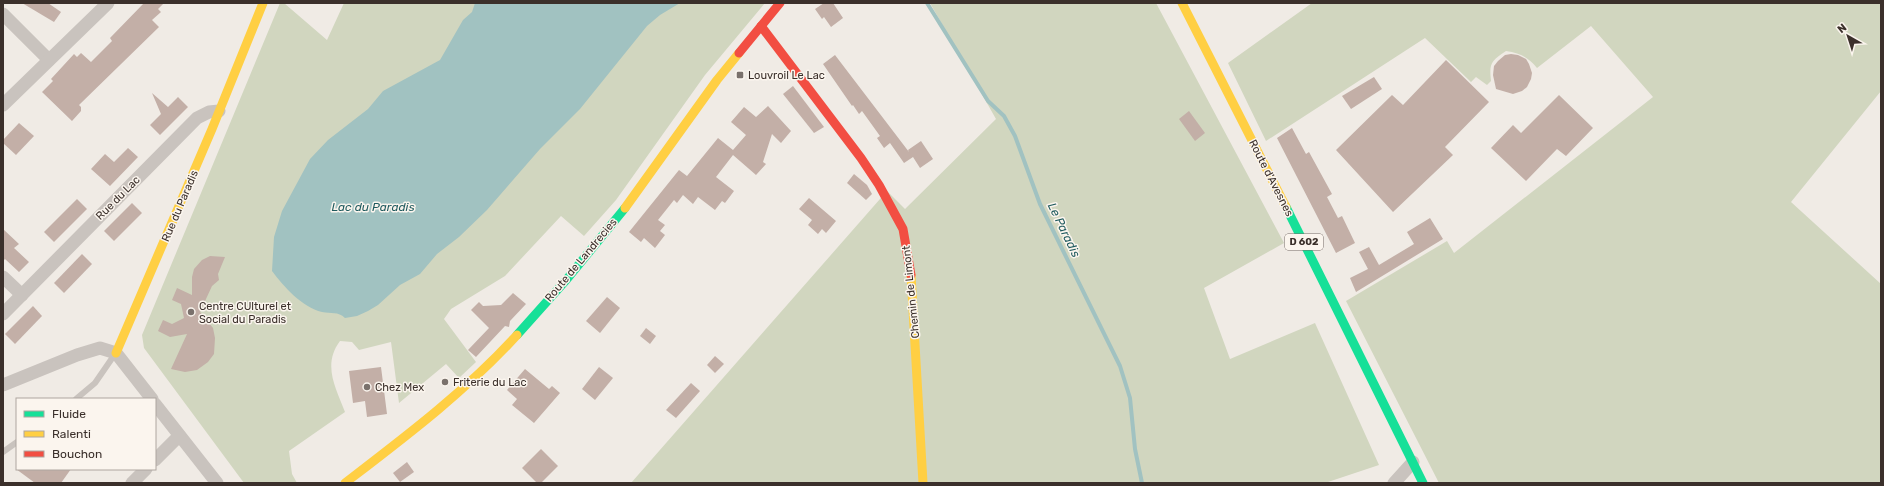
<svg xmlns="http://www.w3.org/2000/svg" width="1884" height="486" viewBox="0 0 1884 486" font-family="Rubik,sans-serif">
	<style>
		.green { fill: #d1d6bf }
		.water { fill: #a1c2c1 }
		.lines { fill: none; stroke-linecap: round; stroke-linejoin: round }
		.stream { stroke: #a1c2c1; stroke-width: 4 }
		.building { fill: #c3afa7 }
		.lane { stroke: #c9c3be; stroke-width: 6 }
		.street { stroke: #c9c3be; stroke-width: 13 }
		.fast { stroke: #16e098; stroke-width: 9 }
		.slow { stroke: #ffcf43; stroke-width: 9 }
		.jam { stroke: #f24e42; stroke-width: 9 }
		.poi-dot { fill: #7a716c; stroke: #fbf5ee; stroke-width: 1.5 }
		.labels { text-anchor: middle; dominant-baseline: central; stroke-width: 3; stroke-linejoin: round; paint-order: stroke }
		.shield { fill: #fbf5ee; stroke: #756b66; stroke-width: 1 }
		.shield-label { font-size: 10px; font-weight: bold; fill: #3b302b }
		.poi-label { font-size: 11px; fill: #3b302b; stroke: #fbf5ee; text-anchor: start }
		.street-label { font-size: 11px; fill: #3b302b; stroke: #fbf5ee }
		.water-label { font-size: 12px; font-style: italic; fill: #1f5a5e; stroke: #fbf5ee }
	</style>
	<rect width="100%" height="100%" fill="#f0ebe5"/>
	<g class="green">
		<path d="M280,3h4l43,37 17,-37h421l-60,72 -89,125 -32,36 -23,-20 -56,60 -54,33 -7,10 32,43 -17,16 -13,-14 -47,39 -8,-61 -32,8 -7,-8 -12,-1c-18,24 -4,47 5,71l-56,39 3,23 5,9h-53l-100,-135 -2,-13z"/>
		<polygon points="930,3 1156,3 1284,243 1204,288 1230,359 1315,323 1379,465 1325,483 631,483 887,191 905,209 996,119"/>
		<path d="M1312,3h569v88l-90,111 90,82v199h-442l-93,-182 101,-60 7,12 199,-156 -62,-71 -54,42c-9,-11 -17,-15 -31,-17 -15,10 -17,12 -15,30l-4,4 -11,-8 -5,5 -46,-44 -159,103 -38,-78z"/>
	</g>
	<path class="water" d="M475,3h205l-20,12 -13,11 -67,83 -40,40 -53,61 -28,27 -22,17 -17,20 -20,11 -22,20 -10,6 -11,5 -12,2c-7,-7 -14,-4 -23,-6 -20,-5 -38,-25 -50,-41l2,-34 8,-26 28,-52 18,-19 40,-31 15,-18 57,-31 23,-40 9,-8z"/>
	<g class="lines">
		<polyline class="stream" points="927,3 988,101 1004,116 1015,136 1040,204 1120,366 1130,398 1135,449 1142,483"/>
	</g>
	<g class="building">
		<polygon points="22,3 48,3 61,12 54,22"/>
		<polygon points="144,3 164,3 158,9 161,12 152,20 159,27 79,105 81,107 81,111 72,121 42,92 53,81 51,79 74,54 77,57 81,53 91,62 112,41 110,38"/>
		<polygon points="824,3 833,3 843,18 831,27 824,17 822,19 815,9"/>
		<polygon points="1511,54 1518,55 1526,59 1529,64 1532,73 1531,79 1527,87 1522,91 1513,94 1496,89 1493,75 1494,66 1498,61 1505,55"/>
		<polygon points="835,55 909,152 908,150 921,141 933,159 920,168 913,157 904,163 890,143 884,148 877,138 880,136 862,111 859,114 853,105 852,106 823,64"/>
		<polygon points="1446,60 1489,102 1445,147 1453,155 1393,212 1336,150 1392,95 1403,105"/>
		<polygon points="1374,77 1382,89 1351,109 1342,96"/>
		<polygon points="793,86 824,127 814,133 783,94"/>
		<polygon points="152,93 168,107 178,97 188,107 160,135 150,125 161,114"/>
		<polygon points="1559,95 1593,128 1566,156 1557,149 1526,181 1491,148 1513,125 1521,133"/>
		<polygon points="768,106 791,131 781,143 772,134 763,162 766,164 756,175 733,155 716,177 734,191 725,203 722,201 715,210 698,197 693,204 683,195 677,203 674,200 658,220 665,225 660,231 665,235 655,248 644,238 641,242 629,232 679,170 687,176 718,138 733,150 746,135 731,122 744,107 756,117"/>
		<polygon points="1189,111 1205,133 1195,141 1179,119"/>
		<polygon points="19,123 34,136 16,155 3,143 3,140"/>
		<polygon points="1292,128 1306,154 1309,152 1332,194 1327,197 1338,218 1342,216 1355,243 1336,253 1277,138"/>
		<polygon points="128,148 138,157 110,186 91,169 105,154 114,162"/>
		<polygon points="854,174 867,185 872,194 866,200 847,183"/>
		<polygon points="809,198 836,221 826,233 822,229 818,234 808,225 812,220 799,209"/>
		<polygon points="77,199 87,209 54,242 44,232"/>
		<polygon points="132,203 142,213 114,241 104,231"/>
		<polygon points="1430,218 1443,239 1356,292 1350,278 1368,269 1359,252 1369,247 1379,265 1414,244 1407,232"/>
		<polygon points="3,229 19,244 14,248 29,262 19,272 5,259 3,261"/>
		<polygon points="82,254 92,264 64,293 54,283"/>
		<polygon points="210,256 225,257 218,274 219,280 212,286 200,312 213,328 215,338 214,354 208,362 197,370 185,372 171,369 187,334 170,337 158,331 163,320 172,324 184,318 181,304 172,300 177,288 192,295 192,277 194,269 202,260"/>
		<polygon points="513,293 526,304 510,321 509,327 505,326 476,357 468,350 489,328 471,310 479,302 483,306 501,305"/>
		<polygon points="607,297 620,308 600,333 586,321"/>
		<polygon points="33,306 42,316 15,344 5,334"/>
		<polygon points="646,328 656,336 650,344 640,336"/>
		<polygon points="715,356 724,364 715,373 707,365"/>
		<polygon points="381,367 387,414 367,417 365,401 353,403 349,371"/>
		<polygon points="599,367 613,378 595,400 582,389"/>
		<polygon points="525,369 549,389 552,386 560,393 534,423 512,405 517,399 507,390"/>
		<polygon points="691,383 700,391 676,418 666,410"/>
		<polygon points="541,449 558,466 541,483 537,483 522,468"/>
		<polygon points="407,462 414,472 400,482 393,473"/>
		<polygon points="16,469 71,469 61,483 35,483"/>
	</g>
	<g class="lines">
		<g class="lane">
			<polyline points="76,399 95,383 115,354"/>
			<polyline points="3,452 17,442"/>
		</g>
		<g class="street">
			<polyline points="3,14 49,60"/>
			<polyline points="3,105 108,3"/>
			<polyline points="3,277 22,295"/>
			<polyline points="3,314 197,118 209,112 219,111"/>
			<polyline points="3,385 77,355 100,348 116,353 152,399"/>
			<polyline points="155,404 217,483"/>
			<polyline points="155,460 179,436"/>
			<polyline points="132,483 146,469"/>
			<polyline points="1394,483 1413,462"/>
		</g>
		<g class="fast">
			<polyline points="1286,207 1423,483"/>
			<polyline points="517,335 567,279 625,208"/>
		</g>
		<g class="slow">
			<polyline points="1182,3 1286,207"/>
			<polyline points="625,208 717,80 739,53"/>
			<polyline points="911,275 923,483"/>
			<polyline points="116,353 212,129 263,3"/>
			<path d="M345,483c60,-46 121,-92 172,-148"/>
		</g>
		<g class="jam">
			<polyline points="761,26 861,158 879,185 903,229 911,275"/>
			<polyline points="739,53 780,3"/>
		</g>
	</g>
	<g class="poi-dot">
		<rect x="736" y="71" width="8" height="8" rx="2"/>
		<circle cx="191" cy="312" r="4"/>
		<circle cx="445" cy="382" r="4"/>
		<circle cx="367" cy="387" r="4"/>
	</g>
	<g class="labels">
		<rect class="shield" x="1285" y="234" width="38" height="16" rx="3"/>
		<g class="shield-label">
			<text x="1304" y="242">D 602</text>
		</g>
		<g class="poi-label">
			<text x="748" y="75">Louvroil Le Lac</text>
			<text x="199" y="306">Centre CUlturel et<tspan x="199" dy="13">Social du Paradis</tspan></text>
			<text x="453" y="382">Friterie du Lac</text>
			<text x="375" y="387">Chez Mex</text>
		</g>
		<g class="street-label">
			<text transform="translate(1271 178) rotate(63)">Route d'Avesnes</text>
			<text transform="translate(118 198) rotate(-45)">Rue du Lac</text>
			<text transform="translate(180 206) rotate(-67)">Rue du Paradis</text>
			<text transform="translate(581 260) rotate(-50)">Route de Landrecies</text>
			<text transform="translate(911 292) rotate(-96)">Chemin de Limont</text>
		</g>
		<g class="water-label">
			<text x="373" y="207">Lac du Paradis</text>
			<text transform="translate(1064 230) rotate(64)">Le Paradis</text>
		</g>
	</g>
	<rect width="1884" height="486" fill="none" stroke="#3b302b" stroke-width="8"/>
	<rect x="16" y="398" width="140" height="72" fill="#fbf5ee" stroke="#aea6a0"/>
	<rect x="24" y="411" width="20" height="6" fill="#16e098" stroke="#aea6a0"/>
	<text x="52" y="418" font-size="12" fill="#3b302b">Fluide</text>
	<rect x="24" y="431" width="20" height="6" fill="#ffcf43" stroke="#aea6a0"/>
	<text x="52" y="438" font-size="12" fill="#3b302b">Ralenti</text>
	<rect x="24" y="451" width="20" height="6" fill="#f24e42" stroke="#aea6a0"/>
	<text x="52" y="458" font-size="12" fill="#3b302b">Bouchon</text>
	<g transform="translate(1848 36) rotate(321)" stroke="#fbf5ee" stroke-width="3" paint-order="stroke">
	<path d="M0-3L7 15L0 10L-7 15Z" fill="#3b302b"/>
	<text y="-6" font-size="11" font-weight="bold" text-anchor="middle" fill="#3b302b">N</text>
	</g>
</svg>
